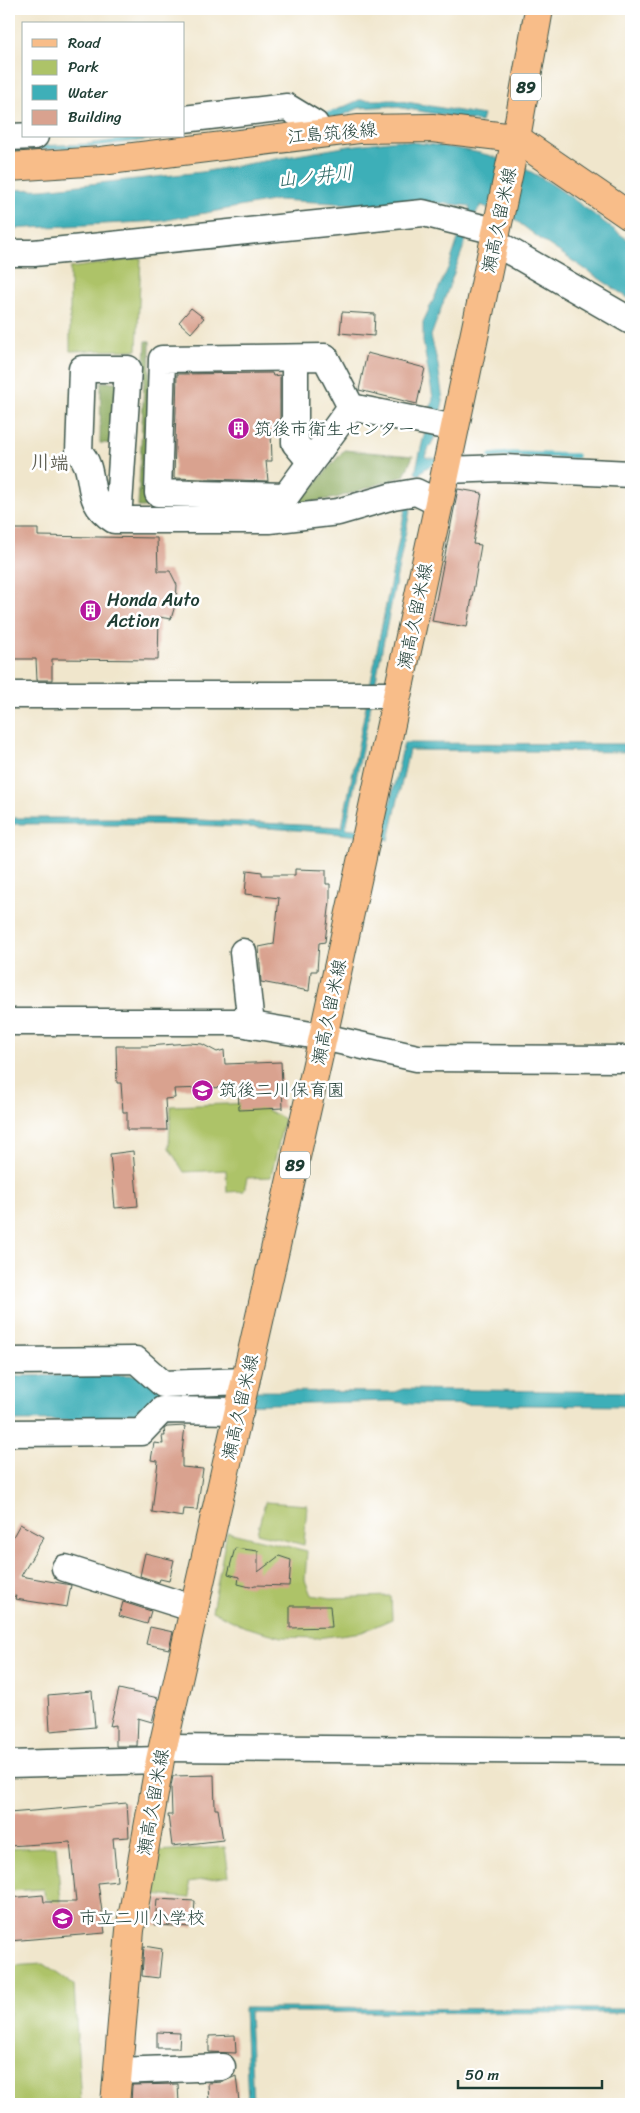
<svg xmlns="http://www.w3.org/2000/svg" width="640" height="2113" viewBox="0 0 640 2113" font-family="Sriracha,'Klee One',sans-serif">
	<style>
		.green { fill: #adc368; stroke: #66804e }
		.forest { fill: #8aa95c; stroke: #547348 }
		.water { fill: #3eafb8; stroke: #2e7676 }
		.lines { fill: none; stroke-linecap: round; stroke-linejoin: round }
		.stream { stroke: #3eafb8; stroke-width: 5.5 }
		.building { fill: #d9a28f }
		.minor-casing { stroke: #3e564b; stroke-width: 29 }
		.major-casing { stroke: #3e564b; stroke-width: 30 }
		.minor { stroke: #fff; stroke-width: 26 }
		.major { stroke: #f8bd89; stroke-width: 28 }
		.labels { text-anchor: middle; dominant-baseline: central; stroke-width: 5; stroke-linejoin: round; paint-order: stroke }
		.shield { fill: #fff; stroke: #627771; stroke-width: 1 }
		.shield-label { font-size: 16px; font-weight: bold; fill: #1f3d34 }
		.street-label { font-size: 18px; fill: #1f3d34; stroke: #fff }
		.poi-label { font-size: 18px; fill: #1f3d34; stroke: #fff; text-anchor: start }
		.water-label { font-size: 19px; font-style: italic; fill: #2a6562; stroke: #fff }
		.neighbourhood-label { font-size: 19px; font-weight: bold; fill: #606054; stroke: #fff }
	</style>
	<rect width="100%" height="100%" fill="#fff"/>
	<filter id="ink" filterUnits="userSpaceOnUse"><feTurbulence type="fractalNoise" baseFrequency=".02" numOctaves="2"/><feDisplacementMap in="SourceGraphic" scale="10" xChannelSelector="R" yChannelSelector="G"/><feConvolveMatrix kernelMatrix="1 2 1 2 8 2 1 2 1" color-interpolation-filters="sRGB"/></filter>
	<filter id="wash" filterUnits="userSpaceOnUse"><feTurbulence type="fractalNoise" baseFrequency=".0096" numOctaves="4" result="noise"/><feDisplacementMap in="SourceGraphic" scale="20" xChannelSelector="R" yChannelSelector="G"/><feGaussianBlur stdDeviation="1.12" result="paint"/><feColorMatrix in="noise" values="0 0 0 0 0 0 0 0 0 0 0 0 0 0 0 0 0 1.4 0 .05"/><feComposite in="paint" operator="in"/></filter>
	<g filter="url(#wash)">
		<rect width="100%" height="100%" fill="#f0e6cc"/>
		<g class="green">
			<polygon points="141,258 137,350 70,351 70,268"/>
			<polygon points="254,1103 284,1119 271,1177 247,1178 244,1191 227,1192 226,1170 184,1172 169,1148 171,1106"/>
			<polygon points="265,1502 307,1505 304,1545 257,1533"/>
			<polygon points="227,1532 307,1551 305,1580 311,1595 331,1598 391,1596 392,1619 362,1632 317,1638 282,1637 245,1627 212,1611"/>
			<polygon points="56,1846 61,1902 53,1904 52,1900 46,1899 43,1889 9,1891 9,1849"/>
			<polygon points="225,1847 229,1876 189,1882 191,1898 150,1895 157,1851"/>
			<polygon points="43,1964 74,1985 81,2104 9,2104 9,1966"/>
		</g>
		<g class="forest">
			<polygon points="146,341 150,341 148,502 291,500 312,488 344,450 413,456 404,476 336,498 272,508 138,507"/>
			<polygon points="101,382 117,382 116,444 100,443"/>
		</g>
		<g class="water">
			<polygon points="359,100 395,100 483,115 481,122 391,106 359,108 335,119 332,112"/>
			<polygon points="146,136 177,136 89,147 9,152 9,147 87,144"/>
			<path d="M397,140c41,6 86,9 124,27 37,17 76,51 110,75v58l-88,-59 -29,-22 -33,-14 -6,10 -6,-1 1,-8 -62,-6 -36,5 -95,-5 -116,21 -152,8v-39l34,-1 159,-17 147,-26z"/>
			<path d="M461,230l8,2 -38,104 7,29 5,36 -8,36 -10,19 2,2 36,1c-16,6 -33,0 -44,16l-4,-2 18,-75 -10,-56v-20l26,-56z"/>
			<path d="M408,494l5,2 -67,332 37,5 21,-90 227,1v8l-222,-2 -20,90c-126,-18 -254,-16 -380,-16v-6h150l183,9z"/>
			<polygon points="136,1375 255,1391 394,1392 403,1389 631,1392 631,1406 410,1404 391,1401 234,1405 137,1420 9,1421 9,1376"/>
			<polygon points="244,2008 631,2009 631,2013 249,2012 253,2104 248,2104"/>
		</g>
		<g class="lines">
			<g class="stream">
				<polyline points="319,116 339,113"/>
				<polyline points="491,456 511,454 576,456"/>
			</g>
		</g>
		<g id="blocks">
			<g class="building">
				<polygon points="191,308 204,318 191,333 179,322"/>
				<polygon points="342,312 375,314 374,336 340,333"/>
				<polygon points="367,353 425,368 417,404 359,390"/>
				<polygon points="272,373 273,376 280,375 280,432 271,431 272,461 266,461 268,481 174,478 177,374"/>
				<polygon points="458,489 482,493 473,544 481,545 467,627 432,621"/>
				<polygon points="9,529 38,529 38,536 157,538 158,571 170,571 177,585 176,602 171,619 159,617 158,660 52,659 52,680 37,680 36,659 9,659"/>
				<polygon points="295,869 326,870 326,884 330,884 330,901 325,942 319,943 317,971 311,971 309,991 261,982 259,947 274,944 279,898 245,894 247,870 262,872 262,875 295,875"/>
				<polygon points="189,1043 202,1044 217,1052 224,1050 225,1064 281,1062 283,1108 239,1110 238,1087 174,1089 175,1098 165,1099 167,1130 127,1130 127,1112 123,1112 121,1083 117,1083 116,1046 148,1046"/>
				<polygon points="133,1151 138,1206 115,1208 110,1154"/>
				<polygon points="185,1426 182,1452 182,1467 203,1469 197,1510 184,1509 183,1517 152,1512 158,1461 151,1460 154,1443 163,1444 162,1436 165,1436 164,1429 167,1427"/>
				<polygon points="20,1524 44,1537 21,1576 71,1585 67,1607 15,1599 16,1596 9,1597 9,1544"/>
				<polygon points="235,1548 258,1551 258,1572 279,1556 291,1560 289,1586 255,1585 250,1587 238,1584 239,1577 228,1574"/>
				<polygon points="145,1553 174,1560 169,1581 160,1579 159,1582 140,1576"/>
				<polygon points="123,1602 151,1611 147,1624 119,1616"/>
				<polygon points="290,1606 330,1606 332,1627 290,1628"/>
				<polygon points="150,1627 173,1632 169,1649 146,1644"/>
				<polygon points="119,1689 158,1698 152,1722 138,1718 137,1746 116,1746 116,1725 110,1726"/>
				<polygon points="92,1691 95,1727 50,1731 48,1695"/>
				<polygon points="214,1775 215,1809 218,1809 223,1840 172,1846 168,1815 172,1815 171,1786 173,1776"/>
				<polygon points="127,1803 129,1837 113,1838 117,1881 98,1883 105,1933 9,1941 9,1898 43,1895 44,1902 76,1902 70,1842 9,1846 9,1813"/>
				<polygon points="157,1899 195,1901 193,1927 155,1925"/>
				<polygon points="144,1946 162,1949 159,1978 142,1976"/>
				<polygon points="157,2032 180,2033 179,2048 157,2048"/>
				<polygon points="235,2035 236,2053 209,2052 209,2036"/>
				<polygon points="236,2076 239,2101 209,2103 208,2083 223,2082"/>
				<polygon points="178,2084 179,2104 131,2104 132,2085"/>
			</g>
		</g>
	</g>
	<g filter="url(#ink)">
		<use href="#blocks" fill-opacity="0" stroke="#3e564b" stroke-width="1"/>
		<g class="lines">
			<defs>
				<g id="minor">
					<polyline points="184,119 287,107 315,124 317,133"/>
					<polyline points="9,137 35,136"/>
					<polyline points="494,242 631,321"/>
					<polyline points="9,253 34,253 423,213 487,229"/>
					<polyline points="295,358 295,443 305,455 316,455"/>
					<polyline points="351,407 286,496 158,493 162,359 325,357 351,407 455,428"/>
					<polyline points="446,470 504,468 631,474"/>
					<path d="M119,505l9,-136h-46l-3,83c20,21 2,48 35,68h155l69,-8 55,-16 23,-4 23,11"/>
					<polyline points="9,695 397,695"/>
					<polyline points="243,952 251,1025"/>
					<polyline points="9,1022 234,1022 323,1037 417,1058 631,1059"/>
					<polyline points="9,1361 136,1360 163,1384 246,1381"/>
					<polyline points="9,1433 141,1432 162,1410 240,1411"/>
					<polyline points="65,1568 195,1609"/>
					<polyline points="163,1748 631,1751"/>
					<polyline points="9,1764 160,1760"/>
					<polyline points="118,2071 222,2067"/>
				</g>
				<g id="major">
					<polyline points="9,167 101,161 359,129 432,128 516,138 631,217"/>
					<polyline points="115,2104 130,1930 160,1760 323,1037 439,503 516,138 539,9"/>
				</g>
			</defs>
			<use href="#minor" class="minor-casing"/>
			<use href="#major" class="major-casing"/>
			<use href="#minor" class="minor"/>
			<use href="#major" class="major"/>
		</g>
	</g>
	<defs>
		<symbol id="building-disc" viewBox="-11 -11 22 22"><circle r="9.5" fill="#b5179e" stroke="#fff"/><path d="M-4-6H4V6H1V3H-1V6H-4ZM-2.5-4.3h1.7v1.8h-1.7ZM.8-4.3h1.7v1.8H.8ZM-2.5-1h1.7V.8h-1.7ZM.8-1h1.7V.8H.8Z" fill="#fff"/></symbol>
		<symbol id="school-disc" viewBox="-11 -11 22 22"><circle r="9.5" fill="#b5179e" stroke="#fff"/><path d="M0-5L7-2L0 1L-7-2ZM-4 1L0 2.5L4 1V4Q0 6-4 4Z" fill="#fff"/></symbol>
	</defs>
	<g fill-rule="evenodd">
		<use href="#building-disc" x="226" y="416" width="25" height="25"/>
		<use href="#building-disc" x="78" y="598" width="25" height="25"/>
		<use href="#school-disc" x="190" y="1078" width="25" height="25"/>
		<use href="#school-disc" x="50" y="1906" width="25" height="25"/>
	</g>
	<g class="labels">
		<g class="shield">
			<rect x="511" y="73.5" width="30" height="27" rx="4"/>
			<rect x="280" y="1151.5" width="30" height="27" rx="4"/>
		</g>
		<g class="shield-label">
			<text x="526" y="87">89</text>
			<text x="295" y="1165">89</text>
		</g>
		<g class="street-label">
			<text transform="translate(332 133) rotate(-5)">江島筑後線</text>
			<text transform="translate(499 220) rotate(-78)">瀬高久留米線</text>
			<text transform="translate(415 616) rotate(-78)">瀬高久留米線</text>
			<text transform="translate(329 1012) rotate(-78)">瀬高久留米線</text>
			<text transform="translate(240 1407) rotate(-77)">瀬高久留米線</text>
			<text transform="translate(153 1802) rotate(-80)">瀬高久留米線</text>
		</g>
		<g class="poi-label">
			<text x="254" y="429">筑後市衛生センター</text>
			<text x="107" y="600">Honda Auto<tspan x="107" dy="21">Action</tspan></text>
			<text x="219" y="1090">筑後二川保育園</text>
			<text x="79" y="1918">市立二川小学校</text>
		</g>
		<g class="water-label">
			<text transform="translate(315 176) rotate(-6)">山ノ井川</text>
		</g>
		<g class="neighbourhood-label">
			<text x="50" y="462">川端</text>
		</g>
	</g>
	<rect width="640" height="2113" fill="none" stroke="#fff" stroke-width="30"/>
	<rect x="22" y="22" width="162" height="115" fill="#ffffff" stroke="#a5b1ae"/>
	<rect x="32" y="39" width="25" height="8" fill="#f8bd89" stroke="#a5b1ae"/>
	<text x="68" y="48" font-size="15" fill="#1f3d34">Road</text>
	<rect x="32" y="60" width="25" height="15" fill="#adc368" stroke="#a5b1ae"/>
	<text x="68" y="72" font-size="15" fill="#1f3d34">Park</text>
	<rect x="32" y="85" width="25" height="15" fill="#3eafb8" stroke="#a5b1ae"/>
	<text x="68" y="98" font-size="15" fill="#1f3d34">Water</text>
	<rect x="32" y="110" width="25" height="15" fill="#d9a28f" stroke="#a5b1ae"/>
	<text x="68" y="122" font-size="15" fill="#1f3d34">Building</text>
	<path d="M458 2080v8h144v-8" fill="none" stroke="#1f3d34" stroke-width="2.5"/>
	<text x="465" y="2080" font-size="15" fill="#1f3d34" stroke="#ffffff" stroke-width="4" paint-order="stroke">50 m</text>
</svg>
